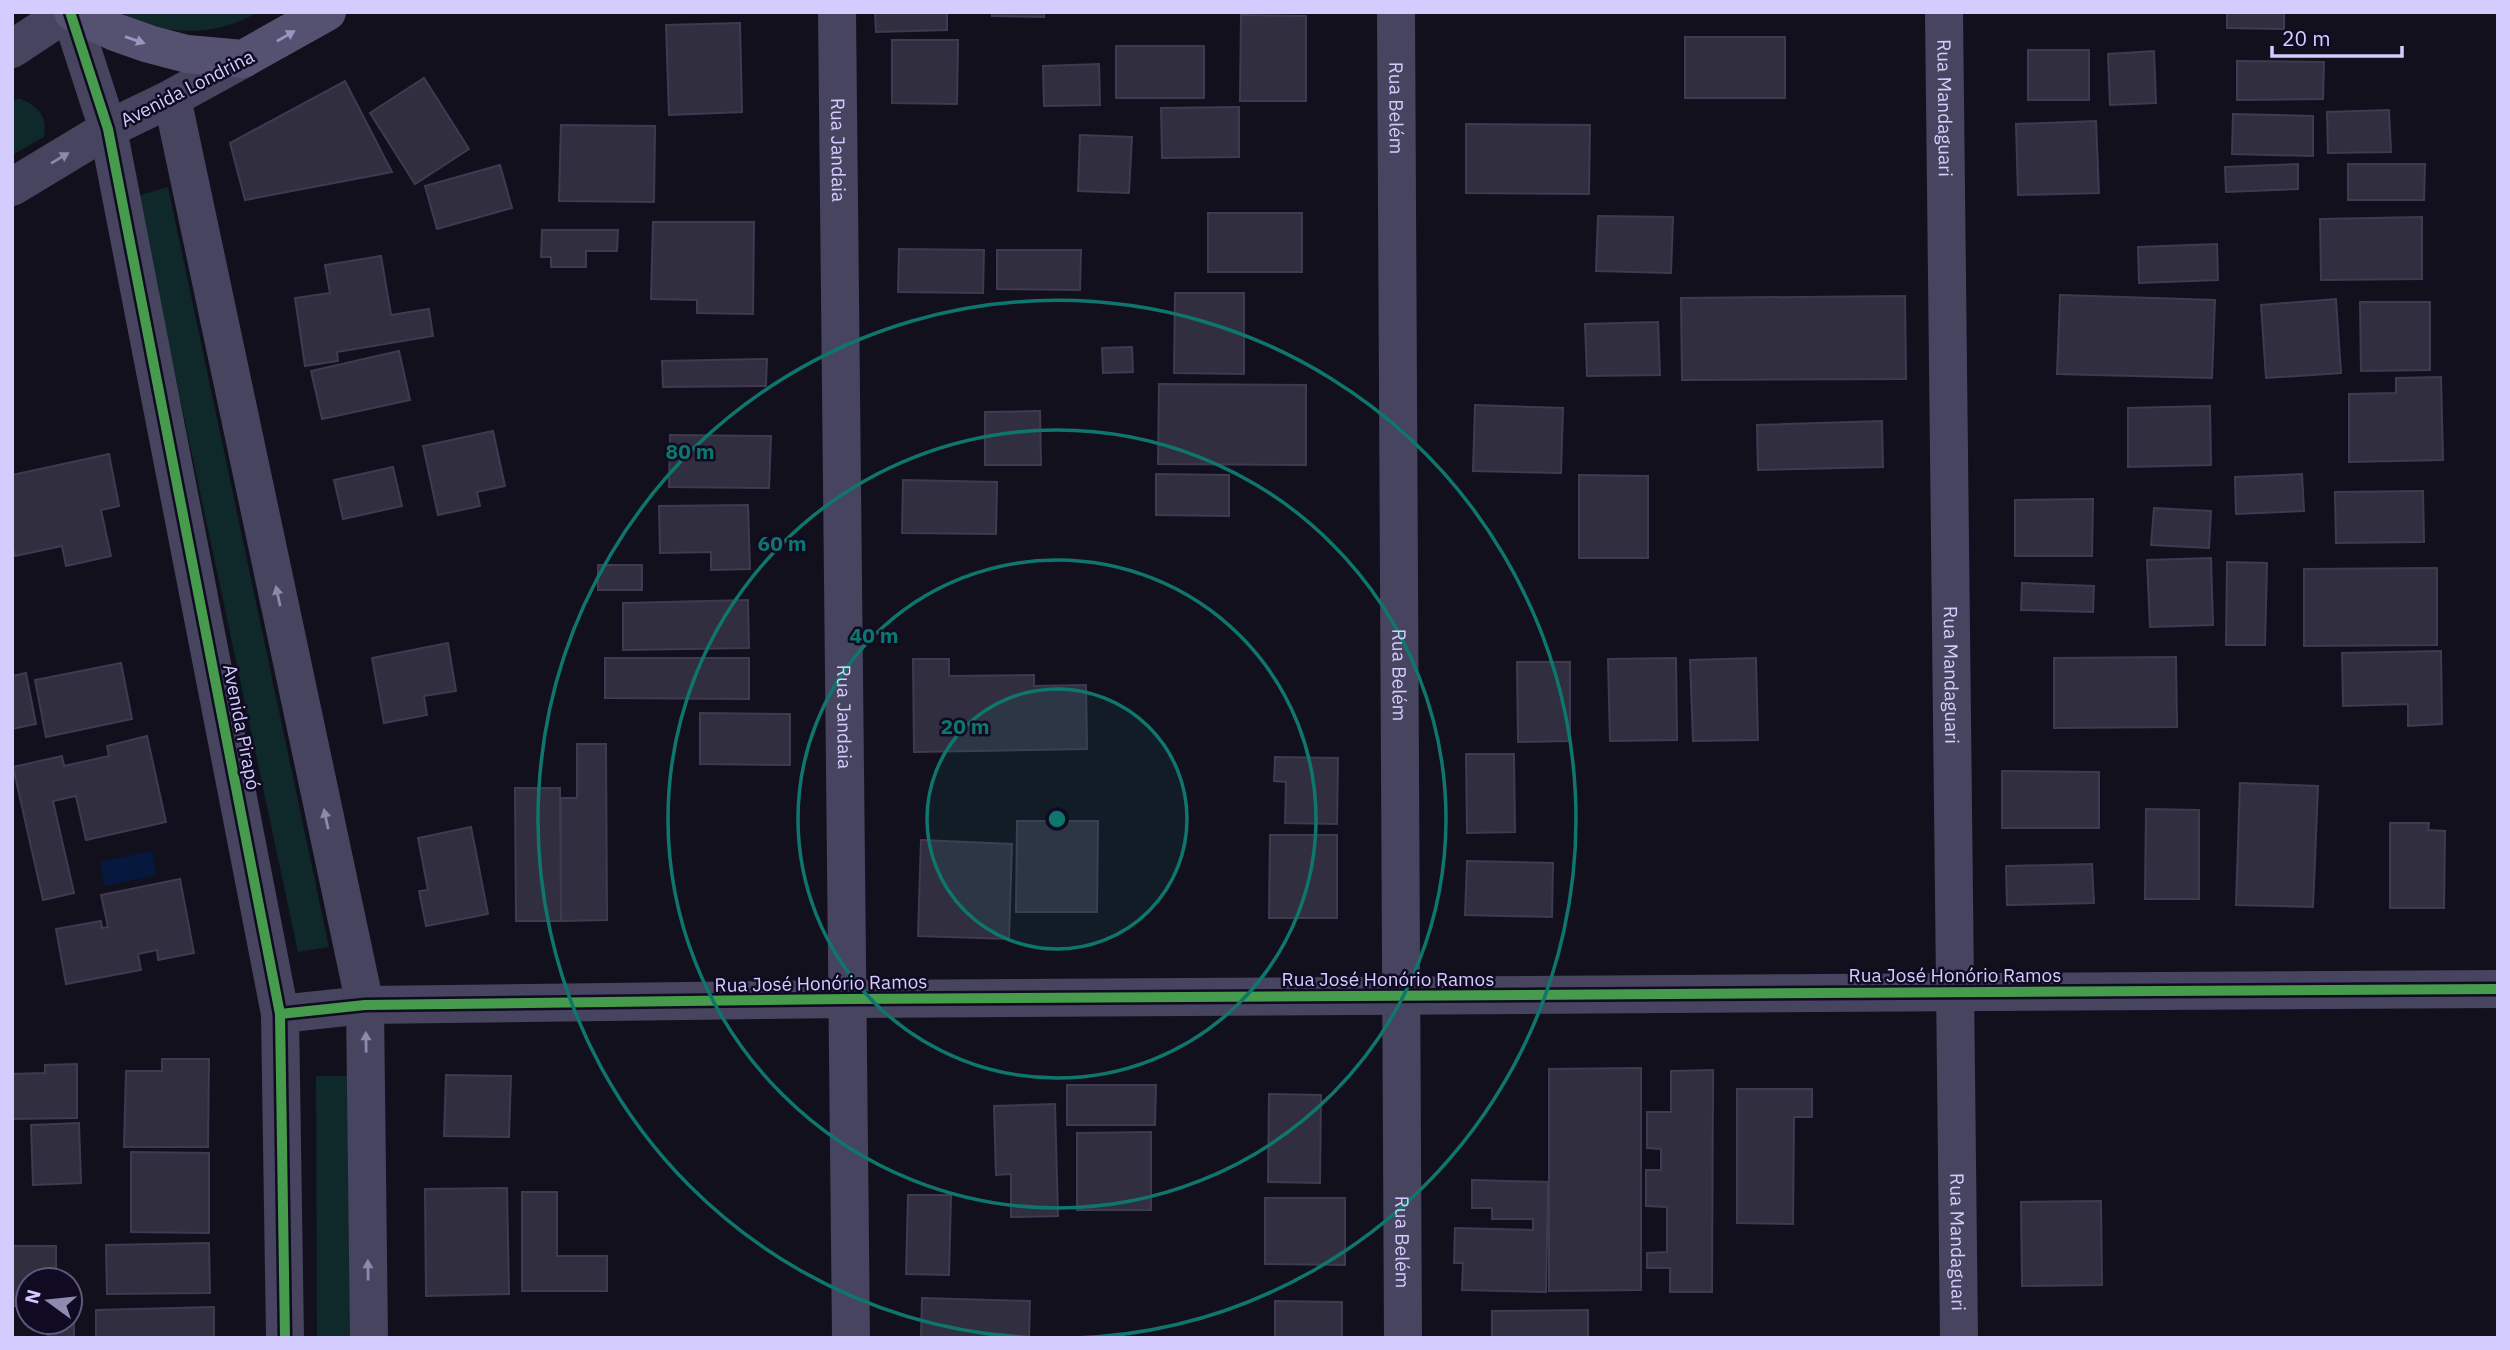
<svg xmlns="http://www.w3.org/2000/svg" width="2510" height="1350" viewBox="0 0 2510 1350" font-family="'IBM Plex Sans',sans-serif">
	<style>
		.green { fill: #0f282a }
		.water { fill: #06183e }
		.building { fill: #312e3f; stroke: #3f3a51; stroke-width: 2 }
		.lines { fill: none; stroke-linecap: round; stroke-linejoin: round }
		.minor { stroke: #46445e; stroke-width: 38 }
		.tertiary { stroke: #46445e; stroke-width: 38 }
		.secondary { stroke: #545171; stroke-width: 38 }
		.cycleway-casing { stroke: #100b22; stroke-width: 15 }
		.cycleway { stroke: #469c4c; stroke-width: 10 }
		.oneway { fill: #9a95bf }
		.oneway2 { fill: #8d88ae }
		.ring { fill: none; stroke: #0f766e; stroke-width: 3.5 }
		.labels { text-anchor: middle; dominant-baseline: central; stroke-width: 5; stroke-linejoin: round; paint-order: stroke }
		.street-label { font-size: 19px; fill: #d4ccff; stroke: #100b22 }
		.centre { fill: #0f766e; stroke: #100b22; stroke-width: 3.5 }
		.ring-label { font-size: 21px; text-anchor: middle; font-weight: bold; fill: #0f766e; stroke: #100b22; stroke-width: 5; stroke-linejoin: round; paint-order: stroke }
	</style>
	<rect width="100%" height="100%" fill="#13101d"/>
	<g class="green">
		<path d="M119,12h139c-43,25 -95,25 -139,0z"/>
		<path d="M19,98c20,9 28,16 25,39l-32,18v-53z"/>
		<polygon points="168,187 329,947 298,952 137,196"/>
		<polygon points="316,1076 349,1076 351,1338 317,1338"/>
	</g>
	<polygon class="water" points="152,851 156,875 105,886 100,862"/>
	<g class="building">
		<polygon points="875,12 947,12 947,30 876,32"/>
		<polygon points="992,12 1044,12 1044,17 992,16"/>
		<polygon points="2227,12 2284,12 2284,29 2227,28"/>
		<polygon points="1241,15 1306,16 1306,101 1240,101"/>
		<polygon points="740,23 742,112 669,115 666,25"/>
		<rect x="1685" y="37" width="100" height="61"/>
		<polygon points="892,40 958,40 957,104 892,103"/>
		<rect x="1116" y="46" width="88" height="52"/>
		<rect x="2028" y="50" width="61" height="50"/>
		<polygon points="2154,51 2156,103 2110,105 2108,54"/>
		<polygon points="2237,61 2324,62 2323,99 2237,100"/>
		<polygon points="1099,64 1100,105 1044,106 1043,66"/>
		<polygon points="424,78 469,149 415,184 370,113"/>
		<polygon points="345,81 392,172 245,200 230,143"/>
		<polygon points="1239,107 1239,157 1162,158 1161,108"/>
		<polygon points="2389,110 2391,152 2328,153 2327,112"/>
		<polygon points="2233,114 2313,116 2313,156 2232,154"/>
		<polygon points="2096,121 2099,193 2018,195 2016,124"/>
		<polygon points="1466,124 1590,125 1589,194 1466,193"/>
		<polygon points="561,125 655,126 654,202 559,201"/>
		<polygon points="1080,135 1132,137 1129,193 1078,191"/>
		<polygon points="2298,164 2298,189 2226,192 2225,167"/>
		<polygon points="2348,164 2425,164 2424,200 2348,200"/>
		<polygon points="500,165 512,208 437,229 425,186"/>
		<rect x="1208" y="213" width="94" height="59"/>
		<polygon points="1598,216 1673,217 1671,273 1596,271"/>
		<polygon points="2422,217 2422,279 2321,280 2320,219"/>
		<polygon points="653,222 754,222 753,314 697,313 697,300 651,299"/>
		<polygon points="542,230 618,230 617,251 586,251 586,267 551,267 551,257 541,257"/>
		<polygon points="2217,244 2218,280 2139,283 2138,247"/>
		<polygon points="899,249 984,250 983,293 898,292"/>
		<polygon points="997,250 1081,250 1080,290 997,289"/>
		<polygon points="381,256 391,315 429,309 433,336 337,352 338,361 305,366 295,298 330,293 325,265"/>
		<polygon points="1175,293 1244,293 1244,374 1174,373"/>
		<polygon points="2060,295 2215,300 2212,378 2057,374"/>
		<polygon points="1905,296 1906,379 1682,380 1681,298"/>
		<polygon points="2336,299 2341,373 2266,378 2261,305"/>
		<polygon points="2360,302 2430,302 2430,370 2361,371"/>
		<polygon points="1658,322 1660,375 1587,376 1585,324"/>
		<polygon points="1132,347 1133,372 1103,373 1102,348"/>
		<polygon points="399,351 410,400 322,419 311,371"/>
		<polygon points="767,359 766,386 663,387 662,361"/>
		<polygon points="2441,377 2443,460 2349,462 2349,394 2396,393 2396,378"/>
		<polygon points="1159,384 1306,385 1306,465 1158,464"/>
		<polygon points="1475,405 1563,408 1561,473 1473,471"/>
		<polygon points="2210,406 2211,465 2128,467 2128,408"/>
		<polygon points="1040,411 1041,465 985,465 985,412"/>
		<polygon points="1882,421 1883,467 1758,470 1757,425"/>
		<polygon points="493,431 505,486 477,492 480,506 438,515 423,446"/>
		<polygon points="670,435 771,436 769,488 669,487"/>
		<polygon points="109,454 119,506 101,510 111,556 66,566 62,546 15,556 12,543 12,475"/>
		<polygon points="393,467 402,506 343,519 334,480"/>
		<polygon points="1156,474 1229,475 1229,516 1156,515"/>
		<polygon points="2302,474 2304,511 2236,514 2235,477"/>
		<polygon points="1579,475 1648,476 1648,558 1579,558"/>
		<polygon points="903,480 997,482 996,534 902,533"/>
		<polygon points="2423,491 2424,542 2336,543 2335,492"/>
		<polygon points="2093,499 2092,556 2015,556 2015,500"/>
		<polygon points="748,505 750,569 711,570 711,552 660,553 659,506"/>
		<polygon points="2154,508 2211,511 2209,548 2151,545"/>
		<polygon points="2211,558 2213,625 2150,627 2147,560"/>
		<polygon points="2227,562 2267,563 2265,645 2226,645"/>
		<rect x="598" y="565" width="44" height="25"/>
		<polygon points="2437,568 2437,645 2304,646 2304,569"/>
		<polygon points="2022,583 2094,586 2093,612 2021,610"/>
		<polygon points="748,600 749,648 623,650 623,603"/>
		<polygon points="448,643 456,691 424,696 427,715 384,723 372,658"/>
		<polygon points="2441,651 2442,724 2408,726 2408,704 2343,706 2342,653"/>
		<polygon points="2176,657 2177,727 2054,728 2054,658"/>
		<polygon points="605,658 749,658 749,699 605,698"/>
		<polygon points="1676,658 1677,740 1610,741 1608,659"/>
		<polygon points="1756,658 1758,740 1693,741 1690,660"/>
		<polygon points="913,659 949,659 949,676 1034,675 1034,686 1086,685 1087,749 914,752"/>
		<polygon points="1517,662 1570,662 1570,741 1518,742"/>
		<polygon points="121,663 132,719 46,737 35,680"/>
		<polygon points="26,673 36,724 12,729 12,676"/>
		<polygon points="700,713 790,714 790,765 700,764"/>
		<polygon points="147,736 166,822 86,840 76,796 53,801 74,893 43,900 13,767 62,756 64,766 109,756 107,746"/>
		<polygon points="577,744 606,744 607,920 561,921 561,798 577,798"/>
		<polygon points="1466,754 1514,754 1515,832 1467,833"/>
		<polygon points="1275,757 1338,758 1337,824 1285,823 1286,782 1274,781"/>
		<polygon points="2002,771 2099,772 2099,828 2002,828"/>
		<polygon points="2240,783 2318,786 2313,907 2236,905"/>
		<polygon points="515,788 560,788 561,921 516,921"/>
		<polygon points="2146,809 2199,810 2199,899 2145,899"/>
		<polygon points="1017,821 1098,821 1097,912 1016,912"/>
		<polygon points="2390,823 2429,823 2428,830 2445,831 2444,908 2390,908"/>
		<polygon points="471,827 488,914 426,926 419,891 428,890 418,838"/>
		<polygon points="1270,835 1337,835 1337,918 1269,918"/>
		<polygon points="921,840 1012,844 1009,939 918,936"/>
		<polygon points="1467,861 1553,863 1552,917 1465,915"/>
		<polygon points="2092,864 2094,903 2007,905 2006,866"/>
		<polygon points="180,879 194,953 158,960 157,950 138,954 141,970 66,984 56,929 101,921 102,928 108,927 101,895"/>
		<polygon points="162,1059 209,1059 208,1147 124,1147 126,1071 162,1071"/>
		<polygon points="77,1064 77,1118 12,1119 12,1074 45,1073 45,1065"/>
		<polygon points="1641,1068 1641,1290 1549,1291 1549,1069"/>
		<polygon points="1713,1070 1712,1292 1670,1292 1670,1268 1647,1268 1647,1253 1667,1252 1667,1207 1646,1206 1646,1170 1661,1170 1661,1149 1647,1148 1647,1112 1671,1112 1671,1071"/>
		<polygon points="446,1075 511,1076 509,1137 444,1136"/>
		<polygon points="1067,1085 1156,1085 1155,1125 1067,1125"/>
		<polygon points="1737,1089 1812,1089 1812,1117 1794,1117 1793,1224 1737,1223"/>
		<polygon points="1269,1094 1321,1095 1320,1183 1268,1182"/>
		<polygon points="1055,1104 1058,1216 1011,1217 1011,1174 996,1175 994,1106"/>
		<polygon points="79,1123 81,1183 33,1185 31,1125"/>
		<polygon points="1151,1132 1151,1210 1077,1210 1077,1133"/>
		<polygon points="131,1152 209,1153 209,1233 131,1232"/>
		<polygon points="1472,1180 1548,1182 1546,1292 1462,1290 1463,1263 1454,1263 1455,1228 1533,1230 1533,1219 1492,1219 1492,1208 1472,1208"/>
		<polygon points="507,1188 509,1294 426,1296 425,1189"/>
		<polygon points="522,1192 557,1192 557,1256 607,1256 607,1291 522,1291"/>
		<polygon points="908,1195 951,1195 949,1275 906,1274"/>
		<polygon points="1265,1198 1345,1198 1345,1265 1265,1264"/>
		<polygon points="2101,1201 2102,1285 2022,1286 2021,1202"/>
		<polygon points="209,1243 210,1293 107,1294 106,1245"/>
		<polygon points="12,1246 56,1246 56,1280 28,1280 28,1306 12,1306"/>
		<polygon points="922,1298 1030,1301 1029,1338 921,1338"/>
		<polygon points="1275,1301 1342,1302 1342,1338 1275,1338"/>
		<polygon points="214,1307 214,1338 96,1338 96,1310"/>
		<polygon points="1588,1310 1588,1338 1492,1338 1492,1311"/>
		<polygon points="70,1316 74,1316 74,1338 48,1338 48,1322 70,1322"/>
	</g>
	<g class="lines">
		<g class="minor">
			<path id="s1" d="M837,12l14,1326"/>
			<path id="s2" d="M1396,12l7,1326"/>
			<path id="s3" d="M1944,12l15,1326"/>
			<polyline points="280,1014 365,1005 848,999 2498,989"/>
		</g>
		<g class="tertiary">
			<polyline points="70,12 108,129 280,1014 285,1338"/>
			<polyline points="12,49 68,12"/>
			<polyline points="172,98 365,1005 369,1338"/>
			<polyline points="12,187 108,129 172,98 243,59"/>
		</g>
		<polyline class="secondary" points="73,12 115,32 149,44 187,54 243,59 327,12"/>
		<defs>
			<g id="cycleway">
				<polyline points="70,12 108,129 280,1014 285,1338"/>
				<polyline points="280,1014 365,1005 848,999 2498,989"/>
			</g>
		</defs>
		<use href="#cycleway" class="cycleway-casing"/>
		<use href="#cycleway" class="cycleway"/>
	</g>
	<defs><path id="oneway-solid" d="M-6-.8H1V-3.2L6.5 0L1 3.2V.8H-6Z" transform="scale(1.75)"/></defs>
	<g class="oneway">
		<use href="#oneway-solid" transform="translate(286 36) rotate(-30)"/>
		<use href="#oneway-solid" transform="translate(135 40) rotate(19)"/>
	</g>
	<g class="oneway2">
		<use href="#oneway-solid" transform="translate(60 158) rotate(-31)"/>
		<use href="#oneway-solid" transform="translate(278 596) rotate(-102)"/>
		<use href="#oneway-solid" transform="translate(326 819) rotate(-102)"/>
		<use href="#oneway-solid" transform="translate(366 1042) rotate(-91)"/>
		<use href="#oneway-solid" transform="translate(368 1270) rotate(-91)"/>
	</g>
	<circle cx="1057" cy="819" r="130" fill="#0f766e" fill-opacity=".12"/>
	<g class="ring">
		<circle cx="1057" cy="819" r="130"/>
		<circle cx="1057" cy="819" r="259"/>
		<circle cx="1057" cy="819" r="389"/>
		<path d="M1039 1338A519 519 0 1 1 1075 1338"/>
	</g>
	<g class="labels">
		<g class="street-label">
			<text transform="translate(187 88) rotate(-27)">Avenida Londrina</text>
			<text stroke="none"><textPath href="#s2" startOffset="96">Rua Belém</textPath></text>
			<text stroke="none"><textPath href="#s3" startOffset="96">Rua Mandaguari</textPath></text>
			<text stroke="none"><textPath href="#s1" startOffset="138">Rua Jandaia</textPath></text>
			<text stroke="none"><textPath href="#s2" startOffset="663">Rua Belém</textPath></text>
			<text stroke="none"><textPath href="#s3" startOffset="663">Rua Mandaguari</textPath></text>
			<text stroke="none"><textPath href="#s1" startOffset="705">Rua Jandaia</textPath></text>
			<text transform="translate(242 727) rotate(79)">Avenida Pirapó</text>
			<text x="1955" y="975">Rua José Honório Ramos</text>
			<text x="1388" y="979">Rua José Honório Ramos</text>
			<text transform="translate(821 983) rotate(-1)">Rua José Honório Ramos</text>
			<text stroke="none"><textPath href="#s2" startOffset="1230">Rua Belém</textPath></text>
			<text stroke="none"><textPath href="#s3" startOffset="1230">Rua Mandaguari</textPath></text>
		</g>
	</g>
	<circle cx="1057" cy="819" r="10" class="centre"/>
	<g class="ring-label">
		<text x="690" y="459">80 m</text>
		<text x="782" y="551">60 m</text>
		<text x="874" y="643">40 m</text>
		<text x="965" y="734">20 m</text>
	</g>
	<rect width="2510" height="1350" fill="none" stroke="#d4ccff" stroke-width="28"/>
	<g transform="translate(49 1301) rotate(285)"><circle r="33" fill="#100b22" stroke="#5e587a" stroke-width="2"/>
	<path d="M0-5L12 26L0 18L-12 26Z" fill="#908ab0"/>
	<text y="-10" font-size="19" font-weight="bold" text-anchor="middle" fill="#d4ccff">N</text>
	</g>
	<path d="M2272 46v10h130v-10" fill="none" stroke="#d4ccff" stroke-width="3.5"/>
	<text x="2282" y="46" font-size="21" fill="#d4ccff" stroke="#100b22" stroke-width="5" paint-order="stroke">20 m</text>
</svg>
